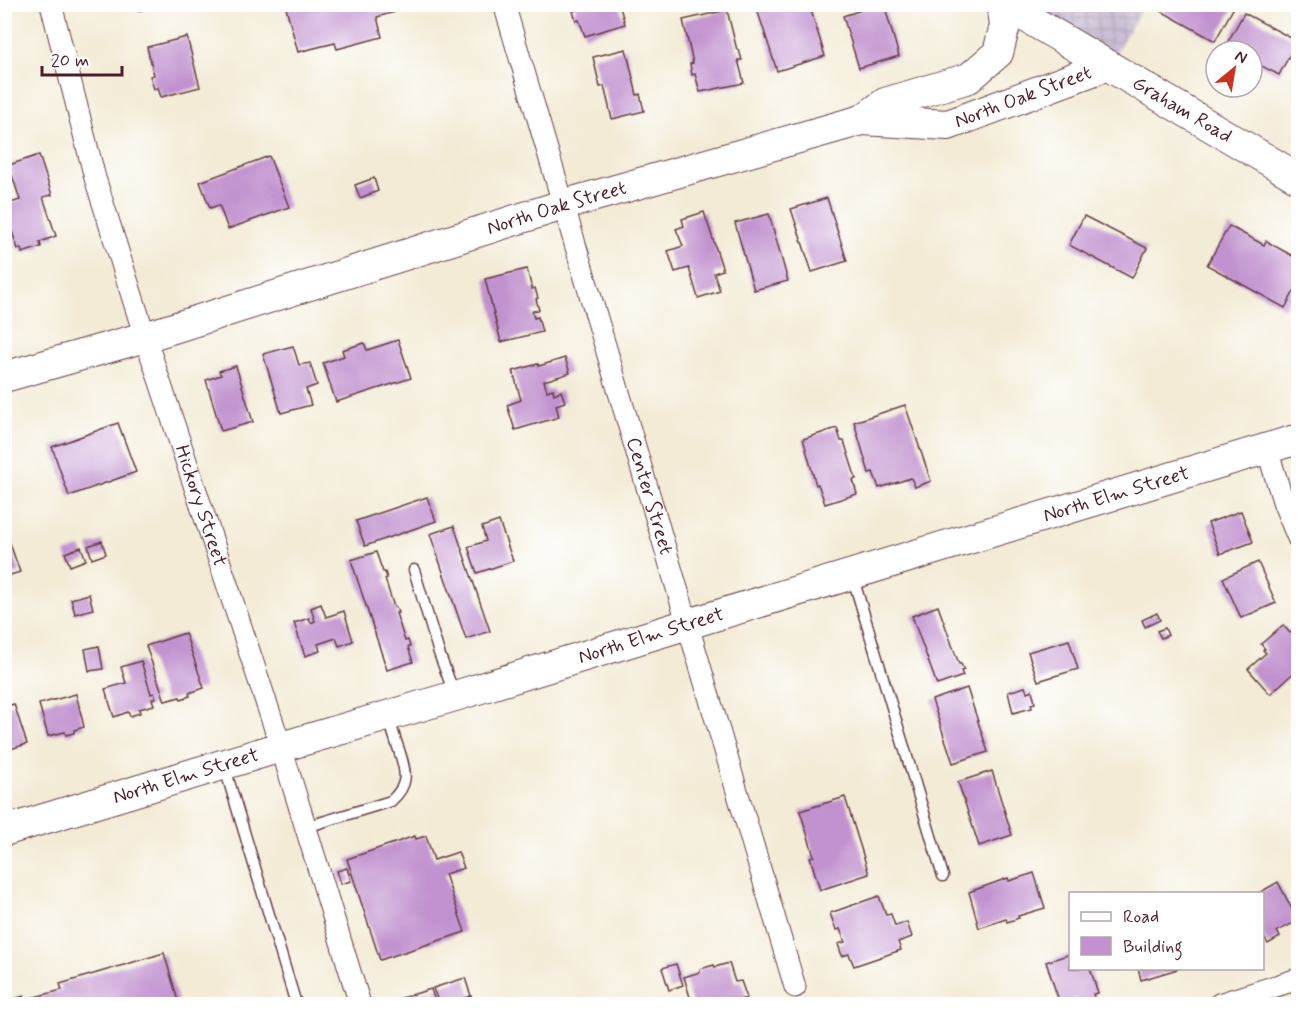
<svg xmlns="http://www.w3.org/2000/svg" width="1303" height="1009" viewBox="0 0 1303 1009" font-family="Mynerve,sans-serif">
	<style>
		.industrial { fill: url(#industrial-grid) }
		.building { fill: #c192cf }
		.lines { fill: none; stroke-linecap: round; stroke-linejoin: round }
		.lane-casing { stroke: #633e45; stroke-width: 13 }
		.street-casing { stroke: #633e45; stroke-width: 23 }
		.secondary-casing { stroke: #633e45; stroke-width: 32 }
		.lane { stroke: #fff; stroke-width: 10 }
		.street { stroke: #fff; stroke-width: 21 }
		.secondary { stroke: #fff; stroke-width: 30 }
		.labels { text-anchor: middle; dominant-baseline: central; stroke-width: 4.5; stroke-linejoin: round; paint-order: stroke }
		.street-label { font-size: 20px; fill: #4a1f2b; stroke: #fff }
	</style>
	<defs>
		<pattern id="industrial-grid" width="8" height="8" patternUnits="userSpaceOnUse" patternTransform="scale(1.5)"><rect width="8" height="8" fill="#cbbfd5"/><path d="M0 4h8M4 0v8" fill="none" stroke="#b0a4b7"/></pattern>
	</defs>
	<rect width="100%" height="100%" fill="#fff"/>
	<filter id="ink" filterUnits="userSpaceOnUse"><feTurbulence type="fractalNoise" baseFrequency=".0167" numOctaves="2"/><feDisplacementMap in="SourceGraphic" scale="12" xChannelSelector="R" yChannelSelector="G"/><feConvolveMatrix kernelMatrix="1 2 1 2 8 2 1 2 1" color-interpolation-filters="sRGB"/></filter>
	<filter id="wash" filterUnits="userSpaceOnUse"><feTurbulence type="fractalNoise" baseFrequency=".008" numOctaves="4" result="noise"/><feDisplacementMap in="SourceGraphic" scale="24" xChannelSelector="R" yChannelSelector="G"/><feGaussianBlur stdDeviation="1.35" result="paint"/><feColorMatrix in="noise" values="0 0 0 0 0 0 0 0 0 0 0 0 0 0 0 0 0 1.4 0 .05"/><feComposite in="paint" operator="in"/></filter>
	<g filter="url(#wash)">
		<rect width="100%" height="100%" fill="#f3ebd6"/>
		<polygon class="industrial" points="1004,5 1144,5 1108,65"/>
		<g id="blocks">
			<g class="building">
				<polygon points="136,4 158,4 158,5 138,11"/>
				<polygon points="285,4 392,4 395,12 377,17 382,37 337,49 335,43 298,52"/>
				<polygon points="574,4 619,4 625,24 585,36 579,20 576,21 573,11 576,10"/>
				<polygon points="760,4 809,4 825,56 777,71 756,6"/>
				<polygon points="880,4 884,4 899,56 859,68 843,16"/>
				<polygon points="1165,4 1230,4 1234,7 1215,41 1161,11"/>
				<polygon points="727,10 737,50 739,50 742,60 738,60 744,83 700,92 695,74 692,75 690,64 693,63 683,20"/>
				<polygon points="1244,13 1297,41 1279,75 1252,61 1252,51 1234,51 1225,47"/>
				<polygon points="187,37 200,87 161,97 158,88 154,89 150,76 154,75 147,47"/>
				<polygon points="626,49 637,95 640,94 644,111 612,119 604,86 600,87 593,57"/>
				<polygon points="39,155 52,195 43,197 56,236 40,242 41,247 22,253 21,248 18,249 4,208 4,205 20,200 9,165"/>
				<polygon points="269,156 289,207 228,229 219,205 210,208 200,182"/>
				<polygon points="374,178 378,191 360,198 355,185"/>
				<polygon points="827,198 847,261 812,272 791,209"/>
				<polygon points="704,212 723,270 714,273 720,291 698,298 689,268 675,272 668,251 683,246 676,229 684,226 682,219"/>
				<polygon points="769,214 788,281 754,290 735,223"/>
				<polygon points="1084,216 1147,248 1132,278 1069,245"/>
				<polygon points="1229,226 1264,245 1266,241 1298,259 1298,284 1285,308 1207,265"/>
				<polygon points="527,269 532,289 535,288 538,298 536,299 539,310 532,311 534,318 538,317 542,332 501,342 485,279"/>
				<polygon points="398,340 411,378 336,402 323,363 344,356 342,350 364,343 367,350"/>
				<polygon points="293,346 299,365 310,363 317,385 306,389 311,405 281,413 263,354"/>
				<polygon points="565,358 570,373 544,381 547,391 553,389 554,394 561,391 565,402 556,405 559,417 515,430 507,405 521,400 513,371 538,364 539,366"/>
				<polygon points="236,366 253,422 221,431 206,380 221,375 219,371"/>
				<polygon points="905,405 931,481 915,487 911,478 879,488 873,472 869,473 854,422"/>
				<polygon points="118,423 136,472 69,496 52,447"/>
				<polygon points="837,428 841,441 844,441 856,479 853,480 857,494 825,504 818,484 816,485 803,439"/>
				<polygon points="427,497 436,521 365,546 356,521"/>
				<polygon points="1241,511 1253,542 1220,554 1208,523"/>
				<polygon points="499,521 513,561 477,573 468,547 486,541 482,527"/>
				<polygon points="4,526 20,572 4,577"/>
				<polygon points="454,526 490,631 466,639 430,534"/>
				<polygon points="102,541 106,554 92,559 88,546"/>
				<polygon points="81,547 86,560 70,566 65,553"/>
				<polygon points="376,552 383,572 385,572 387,578 385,579 394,607 396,607 398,613 396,613 405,641 408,640 410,646 408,647 413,662 387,670 351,560"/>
				<polygon points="1258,562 1276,603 1241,618 1223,578"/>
				<polygon points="89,594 93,609 75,614 71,599"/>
				<polygon points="321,604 326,617 344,611 353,641 339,646 336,638 318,644 320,651 305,656 294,623 309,618 311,623 315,621 311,608"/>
				<polygon points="938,606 959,664 961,664 964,670 961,671 963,676 937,685 912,616"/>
				<polygon points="1157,613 1160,620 1145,627 1142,620"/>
				<polygon points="1283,625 1290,633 1294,630 1298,635 1298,637 1295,640 1298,644 1298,669 1270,694 1248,669 1266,653 1263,650 1265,649 1261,644"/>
				<polygon points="1165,628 1168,635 1161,638 1157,631"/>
				<polygon points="185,633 204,688 189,693 190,696 181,699 180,697 165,701 146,646"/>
				<polygon points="1069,640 1078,669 1038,681 1028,652"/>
				<polygon points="99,646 103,669 89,671 85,649"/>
				<polygon points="141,661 151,694 154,693 156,698 152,699 154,705 139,709 140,713 130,716 128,712 114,717 105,689 126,683 121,667"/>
				<polygon points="1025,687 1027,692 1032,690 1035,703 1031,704 1032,708 1013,713 1008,692"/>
				<polygon points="967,688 988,752 953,763 932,700"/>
				<polygon points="76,694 84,727 74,730 74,733 66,735 65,732 48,736 39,704"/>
				<polygon points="14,704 27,744 4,751 4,707"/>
				<polygon points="992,771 1012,835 979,846 958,782"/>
				<polygon points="845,797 869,874 820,890 810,857 814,856 800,811"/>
				<polygon points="415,836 416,839 426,836 434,860 458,852 464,868 445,874 465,932 380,960 347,859"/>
				<polygon points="347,868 351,881 341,884 337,871"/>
				<polygon points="1034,873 1045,908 1018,916 1019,918 1007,922 1006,919 979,928 969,892 1008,878 1009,881"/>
				<polygon points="1278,882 1298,921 1277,931 1280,937 1268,944 1262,933 1262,894 1257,894"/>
				<polygon points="879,896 886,915 891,914 895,926 907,922 912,937 898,942 901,950 854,966 849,954 842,956 838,944 845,942 840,929 836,930 830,913"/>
				<polygon points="164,953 179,1004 29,1004 27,999 62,990 60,984"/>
				<polygon points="1070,954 1070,968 1090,968 1098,993 1093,994 1095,1000 1079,1004 1077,999 1060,1004 1046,962"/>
				<polygon points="729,963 735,982 741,981 747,998 740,1000 741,1004 692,1004 684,977 700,972 700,969 714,965 715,967"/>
				<polygon points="676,964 683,985 669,990 662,968"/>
				<polygon points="1138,968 1178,968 1178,969 1141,980"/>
				<polygon points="465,978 471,996 444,1004 439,1004 433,988"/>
				<polygon points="431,989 436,1004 400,1004 398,999"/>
				<polygon points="24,996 27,1004 4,1004 4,1002"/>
				<polygon points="471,997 474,1004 451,1004"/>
			</g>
		</g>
	</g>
	<g filter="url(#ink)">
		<use href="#blocks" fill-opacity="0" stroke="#633e45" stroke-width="1.5"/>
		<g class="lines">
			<defs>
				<g id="lane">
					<polyline points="414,570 439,653 454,693"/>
					<polyline points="852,575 943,876"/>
					<polyline points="224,765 296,1004"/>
					<path d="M306,827l85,-26c19,-17 15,-29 8,-51 -4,-11 -7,-21 -10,-32"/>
				</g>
				<g id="street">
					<path id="s1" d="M51,4l44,174 50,159 136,410 79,257"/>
					<path id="s2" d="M504,4l291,983"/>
					<polyline points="1267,449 1284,504 1298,538"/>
					<polyline points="1219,1004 1298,979"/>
				</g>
				<g id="secondary">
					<path id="s3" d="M1004,4l294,174"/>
					<polyline points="862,120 885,103 969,78 998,53 1005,25 1002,4"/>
					<path id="s4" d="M4,377l141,-40 418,-132 299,-85 86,5 160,-60"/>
					<path id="s5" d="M4,831l277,-84 174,-51 233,-72 610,-185"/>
				</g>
			</defs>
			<use href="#lane" class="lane-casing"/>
			<use href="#street" class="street-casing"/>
			<use href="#secondary" class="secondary-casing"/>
			<use href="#lane" class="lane"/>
			<use href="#street" class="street"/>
			<use href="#secondary" class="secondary"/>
		</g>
	</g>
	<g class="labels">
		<g class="street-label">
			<text stroke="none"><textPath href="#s4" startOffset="1062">North Oak Street</textPath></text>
			<text stroke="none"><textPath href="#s3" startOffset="207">Graham Road</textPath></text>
			<text stroke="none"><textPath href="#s4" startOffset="578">North Oak Street</textPath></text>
			<text stroke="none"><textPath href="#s5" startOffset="1162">North Elm Street</textPath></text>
			<text stroke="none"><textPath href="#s2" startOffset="513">Center Street</textPath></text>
			<text stroke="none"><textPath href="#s1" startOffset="524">Hickory Street</textPath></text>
			<text stroke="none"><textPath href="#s5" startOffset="676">North Elm Street</textPath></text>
			<text stroke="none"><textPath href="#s5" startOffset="190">North Elm Street</textPath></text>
		</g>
	</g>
	<rect width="1303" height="1009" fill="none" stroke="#fff" stroke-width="24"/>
	<rect x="1069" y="892" width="195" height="78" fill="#ffffff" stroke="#b7a5aa" stroke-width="1.5"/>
	<rect x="1081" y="912" width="30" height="9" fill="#ffffff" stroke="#b7a5aa" stroke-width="1.5"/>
	<text x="1123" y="922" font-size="18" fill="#4a1f2b">Road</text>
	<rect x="1081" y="937" width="30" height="18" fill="#c192cf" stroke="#b7a5aa" stroke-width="1.5"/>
	<text x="1123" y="952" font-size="18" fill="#4a1f2b">Building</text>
	<g transform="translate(1234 69) rotate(30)"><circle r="28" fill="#ffffff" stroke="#b7a5aa" stroke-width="1.5"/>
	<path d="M0-4.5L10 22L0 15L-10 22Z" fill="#c8321e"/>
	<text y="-9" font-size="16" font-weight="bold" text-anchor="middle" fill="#4a1f2b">N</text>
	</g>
	<path d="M42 66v9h80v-9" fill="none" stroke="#4a1f2b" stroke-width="3"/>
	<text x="51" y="66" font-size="18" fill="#4a1f2b" stroke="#ffffff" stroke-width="4.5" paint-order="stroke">20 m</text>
</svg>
